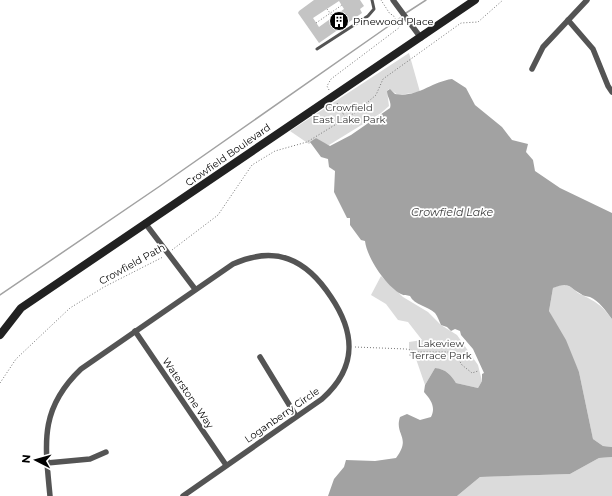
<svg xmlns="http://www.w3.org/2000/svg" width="612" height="496" viewBox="0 0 612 496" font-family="Montserrat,sans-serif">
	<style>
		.green { fill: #dbdbdb }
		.water { fill: #a2a2a2 }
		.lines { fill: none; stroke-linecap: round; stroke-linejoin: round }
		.stream { stroke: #a2a2a2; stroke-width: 1.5 }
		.building { fill: #c4c4c4; fill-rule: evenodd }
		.path { stroke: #767676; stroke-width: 1; stroke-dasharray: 1 2; stroke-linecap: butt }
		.service { stroke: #545454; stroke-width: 3 }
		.minor { stroke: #545454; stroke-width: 5.5 }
		.secondary { stroke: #212121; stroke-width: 8 }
		.labels { text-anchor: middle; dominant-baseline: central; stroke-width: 3.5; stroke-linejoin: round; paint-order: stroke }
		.poi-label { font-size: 10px; fill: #000; stroke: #fff; text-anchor: start }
		.park-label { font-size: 10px; fill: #323232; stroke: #fff }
		.street-label { font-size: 10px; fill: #000; stroke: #fff }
		.water-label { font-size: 11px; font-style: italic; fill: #434343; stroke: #fff }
	</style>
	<rect width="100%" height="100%" fill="#fff"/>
	<g class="green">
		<polygon points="409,53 420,92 398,95 389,89 387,91 389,106 381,113 329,145 324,144 316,138 309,144 290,131"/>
		<path d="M381,276l22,21 25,15 13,13 16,10 21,30 4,16 -4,7 -22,-5c-5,-8 -10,-14 -21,-15l-10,17 -10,-29h-6v-14l13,-2 -14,-18 -10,-2 -12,-16 -15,-9z"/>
		<path d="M562,284c13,3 11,7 20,11 15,7 20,11 30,24v128l-9,-1 -10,-7 -14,-67 -30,-61 4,-23z"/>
		<polygon points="612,457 612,496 457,496 480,477 570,474 599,458"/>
	</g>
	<path class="water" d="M452,79l14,9 9,17 27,22 10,13 16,4 -2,8 7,8 2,11 25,17 52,25v106c-6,-8 -13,-18 -22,-22 -3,-1 -7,-1 -9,-3 -12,-7 -12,-13 -28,-6l-4,23 17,29 13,32 14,67 10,7 9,1v10l-13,1 -29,16 -90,3 -23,19h-129l6,-17 10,-12 2,-7 29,1 21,-3c16,-21 -2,-23 4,-41l7,-3 13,6 11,-3c5,-10 0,-17 -7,-25l1,-7 10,-17c11,1 16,7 21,15l22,5 4,-7v-7l2,-1 -11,-24 -12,-14 -1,-4 -5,-2 -4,2 -4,-4 -6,-2c-2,-4 -3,-8 -6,-12 -7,-7 -21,-8 -25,-17 -3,-1 -6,0 -9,-2 -15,-8 -34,-36 -36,-53l-4,-1 -11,-15v-7h-3l-13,-26 1,-21 -6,-4 -1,-8 -7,-2 -11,-15 6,-4 14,8 21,-11 39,-27c2,-6 -3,-11 -3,-17l3,-2 5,5c22,4 36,-12 57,-15z"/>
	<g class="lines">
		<g class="stream">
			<polyline points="406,13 426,0"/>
			<polyline points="0,295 160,186 403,16"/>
		</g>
	</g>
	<path class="building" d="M314,0h46l4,6 -4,3 2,4 -43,30 -21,-30 1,-2zM339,1l5,8 -25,18 -6,-9z"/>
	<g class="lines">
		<g class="path">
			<polyline points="327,9 333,17"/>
			<polyline points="316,23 342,5"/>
			<polyline points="329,90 327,86 331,79 400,27 393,15 390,14 381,0"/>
			<polyline points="337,103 345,117"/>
			<polyline points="172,250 218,215 252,165 275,151 307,142 356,112 376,95 383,79 461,23 478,22 503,0"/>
			<polyline points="355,347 406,349 419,352 454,352 462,365 472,373 478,371"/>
			<polyline points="0,383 16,359 70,308 104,287 163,257"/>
		</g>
		<polyline class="service" points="317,49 368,16 374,9 372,0"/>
		<g class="minor">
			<polyline points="393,0 421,38"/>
			<polyline points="568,20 593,49 608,86 612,92"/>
			<polyline points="532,69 543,47 587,0"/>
			<polyline points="145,223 195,289"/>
			<polyline points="135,331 226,465"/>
			<polyline points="260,357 296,416"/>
			<polyline points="47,463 90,459 106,452"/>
			<path d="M50,496c-5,-53 -11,-87 31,-127l152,-105c43,-19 73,-5 98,33 25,37 26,71 -9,102l-139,97"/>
		</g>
		<polyline class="secondary" points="0,335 21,308 475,0"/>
	</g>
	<defs>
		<symbol id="building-disc" viewBox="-11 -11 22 22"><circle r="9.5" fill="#000" stroke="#fff"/><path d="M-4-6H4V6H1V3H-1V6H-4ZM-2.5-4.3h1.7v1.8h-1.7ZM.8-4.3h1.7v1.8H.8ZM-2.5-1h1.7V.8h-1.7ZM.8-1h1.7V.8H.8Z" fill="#fff"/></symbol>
	</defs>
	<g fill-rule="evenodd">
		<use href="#building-disc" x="328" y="10" width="22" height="22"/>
	</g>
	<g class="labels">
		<g class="poi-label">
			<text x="353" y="21">Pinewood Place</text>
		</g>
		<g class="park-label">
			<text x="349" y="107">Crowfield<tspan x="349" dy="12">East Lake Park</tspan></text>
			<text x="441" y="343">Lakeview<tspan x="441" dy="12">Terrace Park</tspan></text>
		</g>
		<g class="street-label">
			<text transform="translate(228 155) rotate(-35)">Crowfield Boulevard</text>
			<text transform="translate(132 264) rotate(-29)">Crowfield Path</text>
			<text transform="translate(188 393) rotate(56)">Waterstone Way</text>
			<text transform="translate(282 415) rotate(-35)">Loganberry Circle</text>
		</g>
		<g class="water-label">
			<text x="452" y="212">Crowfield Lake</text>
		</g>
	</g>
	<g transform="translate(36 460) rotate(276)" stroke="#ffffff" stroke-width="3" paint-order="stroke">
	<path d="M0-3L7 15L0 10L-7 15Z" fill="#000000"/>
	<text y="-6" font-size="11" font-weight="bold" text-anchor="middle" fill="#000000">N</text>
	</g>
</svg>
